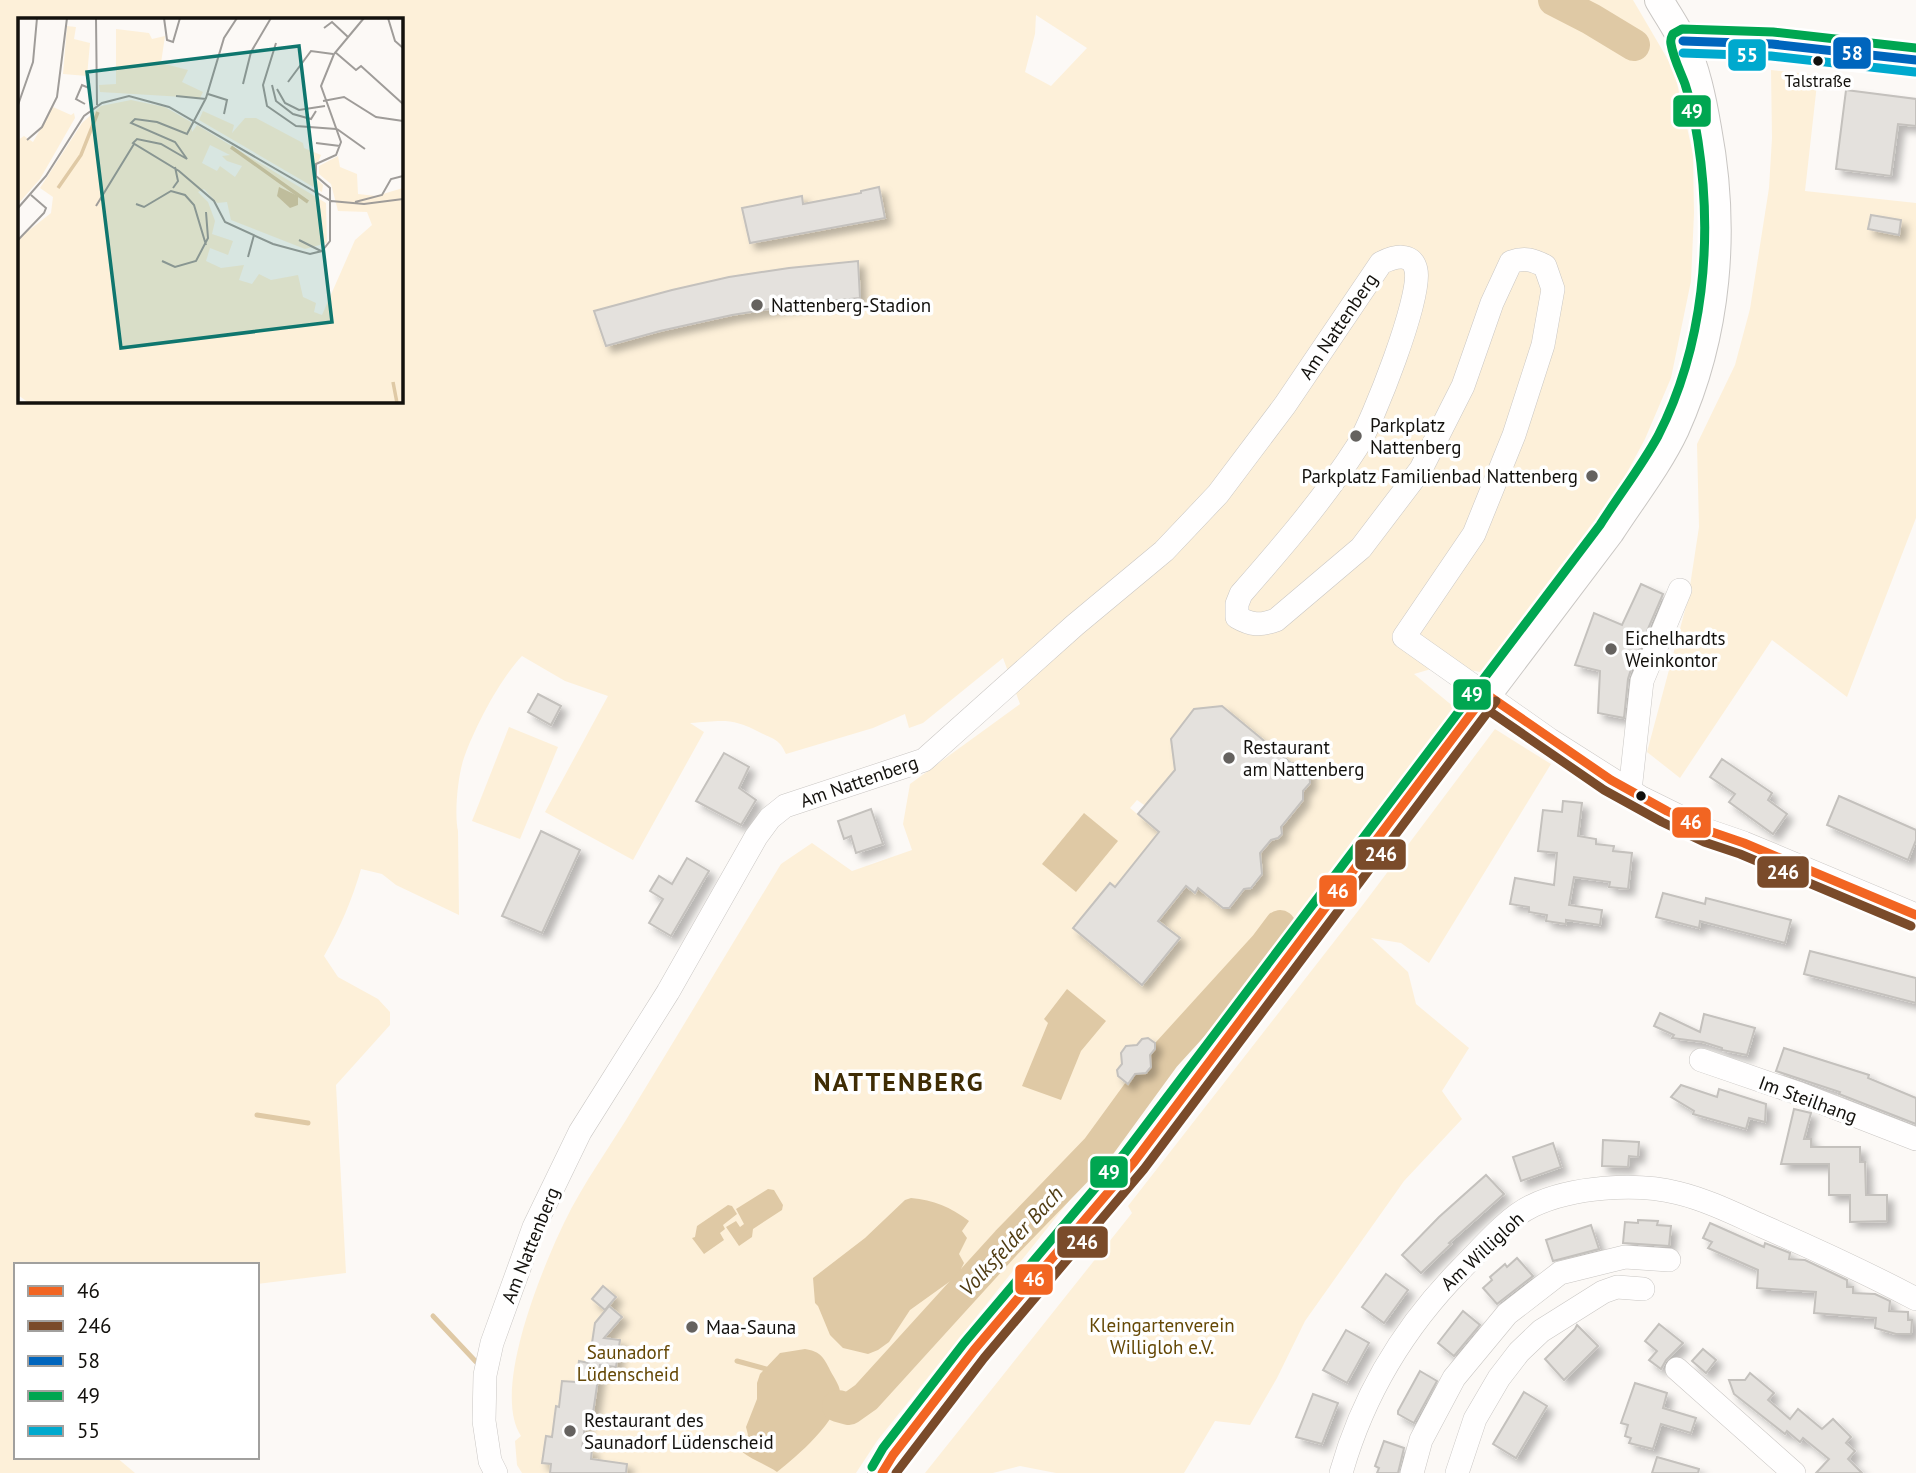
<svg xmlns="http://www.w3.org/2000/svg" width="1916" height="1473" viewBox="0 0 1916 1473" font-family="'PT Sans',sans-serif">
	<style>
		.green { fill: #fdf0d9; fill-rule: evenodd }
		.water { fill: #dfc9a5 }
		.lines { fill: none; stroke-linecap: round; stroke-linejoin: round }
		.stream { stroke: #dfc9a5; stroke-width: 5 }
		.river { stroke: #dfc9a5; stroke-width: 32 }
		.building { fill: #e4e1dd; stroke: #c4c1bd; stroke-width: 2; filter: url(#shadow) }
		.minor-casing { stroke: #c9c6c3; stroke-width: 24 }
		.major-casing { stroke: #c9c6c3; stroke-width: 30 }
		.minor { stroke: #fffefe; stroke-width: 23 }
		.major { stroke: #fffefe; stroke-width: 28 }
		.bus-1-casing { stroke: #fff; stroke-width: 14 }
		.bus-2-casing { stroke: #fff; stroke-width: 14 }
		.bus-3-casing { stroke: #fff; stroke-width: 14 }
		.bus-4-casing { stroke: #fff; stroke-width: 14 }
		.bus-5-casing { stroke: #fff; stroke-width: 14 }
		.bus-1 { stroke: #f26522; stroke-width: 9 }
		.bus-2 { stroke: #7a4b2a; stroke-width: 9 }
		.bus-3 { stroke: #0065bd; stroke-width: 9 }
		.bus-4 { stroke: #00a651; stroke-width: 9 }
		.bus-5 { stroke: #00a9ce; stroke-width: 9 }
		.bus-dot { fill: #13110d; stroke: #fff; stroke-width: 2.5 }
		.poi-dot { fill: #65625f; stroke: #fff; stroke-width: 2.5 }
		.labels { text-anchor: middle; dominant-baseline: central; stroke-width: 7; stroke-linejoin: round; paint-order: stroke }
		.bus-label { font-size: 17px; fill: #13110d; stroke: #fff }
		.poi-label { font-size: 19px; fill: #13110d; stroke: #fff; text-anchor: start }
		.street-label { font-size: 19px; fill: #13110d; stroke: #fff }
		.park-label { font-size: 19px; fill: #654806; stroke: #fff }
		.water-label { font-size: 21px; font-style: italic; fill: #503c13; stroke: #fff }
		.district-label { font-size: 26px; font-weight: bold; letter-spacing: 2px; fill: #3f2c04; stroke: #fff }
		.inset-river { fill: none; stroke: #dfc9a5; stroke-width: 3.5 }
		.inset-road { fill: none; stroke: #9f9c99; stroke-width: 2 }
		.view { fill: #0f766e; fill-opacity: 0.15; stroke: #0f766e; stroke-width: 3.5 }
		.inset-edge { fill: none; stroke: #13110d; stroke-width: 3.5 }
		.line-badge { stroke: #fff; stroke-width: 2.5 }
		.badge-label { font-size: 19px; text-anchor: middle; font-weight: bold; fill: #fff }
	</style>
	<defs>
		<filter id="shadow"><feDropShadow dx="6" dy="6" stdDeviation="3.5" flood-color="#0004"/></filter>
	</defs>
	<rect width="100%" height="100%" fill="#fcf9f6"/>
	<g class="green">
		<path d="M0,0h1633l41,70 19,84 1,59 -3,68 -20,97 -26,61 -37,69 -44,62 -79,103 -40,-8 -31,9 46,38 -583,729 -21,32h-334l-5,-8 -2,-24 6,-5c-30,-45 21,-167 43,-213 19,-40 48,-79 71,-118 49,-80 97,-161 146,-241l31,-21 40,28 60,-21 -9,-26 7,-40 110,-80 -17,-46 -80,65 -14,5 -4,-14 -32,14 -87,26c-6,-14 -12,-15 -25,-21 -30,-16 -38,-12 -71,-10l14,9 -71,128 -88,-48 63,-116 -43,-15 -43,-25c-22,23 -46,69 -57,99 -7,17 -11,59 -7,76l1,84 -63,-30 -14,-11 -21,-5c-9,31 -21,59 -37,87l14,21 40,22 12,13v13l-54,60 10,188 -89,11v-19h-241v192h100l19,16h-135zM1036,15l51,33 -36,38 -26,-14 10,-38zM19,19h382v382h-382zM1222,707l69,56h11l7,6 1,14 -7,8v9l-22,28 1,6 -4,4 -6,1 -12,14 2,22 -11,13 -7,1 -15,19h-6l-14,-11 25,-34 -13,-4 -26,33 -9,-6 -28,35 21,18 -37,46 -68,-57 36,-45 5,4 44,-55 -29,-24 7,-8 17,12 4,-21 18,-22 -5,-30 23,-30z"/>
		<polygon points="1771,70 1818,75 1805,191 1916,203 1916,518 1847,697 1772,640 1680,778 1647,752 1688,599 1699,527 1697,444 1735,365 1750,309 1769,188 1772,138"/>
		<polygon points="509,727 558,747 520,839 472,821"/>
		<polygon points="1495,729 1551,764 1429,963 1401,943 1371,938 1408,972 1416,1004 1469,1048 1442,1091 1462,1119 1404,1181 1305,1321 1277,1378 1250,1425 1215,1421 1184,1473 1056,1473 1020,1466 993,1473 925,1473 1132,1213 1128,1206 1365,902"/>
	</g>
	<g class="water">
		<polygon points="1084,813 1118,841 1076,892 1042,864"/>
		<polygon points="1067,989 1106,1021 1081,1051 1061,1100 1022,1086 1048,1023 1044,1019"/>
		<polygon points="768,1189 774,1190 783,1205 782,1210 753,1229 752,1237 739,1246 726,1227 736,1221 740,1227 744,1224 736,1209"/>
		<path d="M911,1198c23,2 39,9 58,23l-7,10 5,7 -8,16 5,9 -3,6 2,3 -53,38 -21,32 -11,8 -10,4 -25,-6 -13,-13 -12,-29 -3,-3 -2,-25 52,-40 40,-38z"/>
		<polygon points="728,1205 732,1206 737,1214 723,1225 725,1229 720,1233 724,1240 704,1254 692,1238 695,1237 697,1226"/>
		<path d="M805,1349c14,2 18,7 24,19 3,7 11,17 11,24 1,27 -44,65 -63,80 -12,-8 -25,-12 -36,-21l7,-16 -2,-8 11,-28v-16l3,-9 20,-21z"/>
	</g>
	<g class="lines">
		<g class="stream">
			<polyline points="257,1115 308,1123"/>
			<polyline points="433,1316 479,1365"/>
			<polyline points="737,1361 766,1369"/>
		</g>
		<g class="river">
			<polyline points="1554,0 1591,19 1634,45"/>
			<polyline points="838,1406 849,1409 866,1397 1007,1242 1097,1149 1164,1057 1265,946 1280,926"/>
		</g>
	</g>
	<g class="building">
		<polygon points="1846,90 1916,99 1916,126 1898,124 1891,176 1836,169"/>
		<polygon points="879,187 885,218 750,243 742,208 802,196 803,204 861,193 861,191"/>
		<polygon points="1871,215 1901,220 1899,235 1868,229"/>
		<polygon points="858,261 860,298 808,303 732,315 660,331 606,346 594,311 672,290 729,277 789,268"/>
		<polygon points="1641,584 1663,594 1632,666 1628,679 1624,718 1598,713 1600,671 1575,665 1594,613 1622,625"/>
		<polygon points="538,694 561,706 551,725 528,712"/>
		<polygon points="1222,706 1291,763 1302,763 1309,769 1310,783 1303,791 1303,800 1281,827 1282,834 1278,838 1271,840 1260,853 1262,874 1251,888 1244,889 1229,908 1223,908 1198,888 1195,893 1186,886 1158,921 1180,938 1142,985 1073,928 1110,883 1115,887 1159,832 1138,814 1175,770 1171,739 1194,709"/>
		<polygon points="724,753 749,767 739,788 756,800 741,825 696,801"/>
		<polygon points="1722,759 1772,793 1768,800 1787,814 1773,834 1729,802 1735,794 1710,777"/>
		<polygon points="1839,796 1916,830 1916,840 1908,860 1827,825"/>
		<polygon points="1563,801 1582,803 1578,836 1596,839 1596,844 1614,846 1613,851 1632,853 1628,889 1609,887 1610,882 1574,877 1569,905 1602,910 1600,925 1566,920 1566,924 1546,921 1547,915 1529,912 1529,907 1510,904 1515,878 1554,885 1557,853 1538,851 1543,810 1562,812"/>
		<polygon points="871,809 883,844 856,853 851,836 844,839 838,821"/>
		<polygon points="541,831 580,850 542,933 502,916"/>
		<polygon points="687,858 709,871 671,936 649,923 663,899 650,891 659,876 672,884"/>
		<polygon points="1663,893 1705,904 1706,898 1791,920 1785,943 1700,921 1699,928 1656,917"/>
		<polygon points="1810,951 1916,978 1916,1003 1804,974"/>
		<polygon points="1660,1013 1700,1032 1704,1014 1755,1028 1747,1055 1722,1050 1722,1048 1703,1042 1672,1038 1674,1035 1654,1026"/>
		<polygon points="1148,1038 1155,1043 1155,1049 1150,1055 1151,1067 1146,1073 1135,1074 1128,1084 1118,1076 1117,1070 1122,1064 1121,1053 1126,1046 1137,1045 1142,1039"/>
		<polygon points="1784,1048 1869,1075 1868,1078 1916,1098 1916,1124 1839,1094 1840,1092 1776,1071"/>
		<polygon points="1681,1085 1717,1097 1719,1089 1766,1104 1765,1122 1749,1118 1746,1129 1693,1114 1694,1111 1671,1097"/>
		<polygon points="1794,1109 1811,1113 1804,1139 1811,1139 1811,1147 1860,1147 1860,1162 1865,1162 1866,1195 1887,1195 1887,1221 1850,1222 1850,1195 1829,1195 1829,1164 1781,1164"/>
		<polygon points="1603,1140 1639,1142 1638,1157 1629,1156 1628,1167 1602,1166"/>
		<polygon points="1553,1143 1561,1167 1521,1181 1513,1157"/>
		<polygon points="1486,1175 1504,1194 1449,1243 1451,1244 1421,1273 1402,1255 1439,1217"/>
		<polygon points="1638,1220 1658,1221 1657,1225 1671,1226 1669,1246 1623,1243 1625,1222 1638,1223"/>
		<polygon points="1710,1223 1764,1247 1765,1243 1790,1253 1789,1259 1805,1260 1847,1280 1847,1287 1853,1287 1853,1293 1875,1294 1890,1301 1889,1311 1908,1312 1908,1320 1912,1320 1911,1334 1896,1334 1875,1328 1876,1318 1814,1313 1816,1292 1757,1288 1758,1270 1708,1248 1712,1242 1703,1238"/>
		<polygon points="1591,1225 1599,1249 1553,1261 1546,1240"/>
		<polygon points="1517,1258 1533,1276 1497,1304 1483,1288 1492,1280 1490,1277 1505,1264 1507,1267"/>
		<polygon points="1386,1274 1408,1290 1384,1323 1362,1307"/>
		<polygon points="603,1286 616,1297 605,1310 592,1299"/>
		<polygon points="609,1306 622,1317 604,1338 620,1340 616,1367 600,1365 593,1413 587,1412 582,1448 592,1449 591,1459 627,1464 626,1473 550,1473 551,1464 542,1463 546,1436 552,1437 556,1406 559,1407 562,1381 576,1382 579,1361 589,1363 595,1323"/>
		<polygon points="1463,1311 1480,1325 1454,1356 1438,1343"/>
		<polygon points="1659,1324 1683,1343 1666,1360 1661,1369 1649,1360 1657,1351 1645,1341"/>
		<polygon points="1577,1325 1598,1346 1564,1380 1545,1359 1575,1329"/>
		<polygon points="1346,1330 1369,1343 1347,1383 1323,1370"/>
		<polygon points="1703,1349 1716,1360 1706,1373 1692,1361"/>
		<polygon points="1420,1371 1437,1381 1414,1423 1398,1414 1398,1411"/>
		<polygon points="1750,1373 1774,1393 1768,1400 1790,1419 1798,1409 1822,1429 1833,1419 1851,1437 1846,1443 1855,1451 1848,1459 1862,1473 1816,1473 1829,1459 1803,1438 1800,1442 1787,1431 1785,1434 1734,1394 1729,1380 1745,1380"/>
		<polygon points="1635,1383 1667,1393 1663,1408 1696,1418 1691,1433 1661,1424 1653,1449 1629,1443 1631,1438 1625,1436 1628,1425 1621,1423"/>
		<polygon points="1524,1392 1547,1406 1516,1458 1493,1444"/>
		<polygon points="1313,1394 1338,1403 1322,1444 1296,1437"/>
		<polygon points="1384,1441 1404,1448 1398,1473 1377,1473 1379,1468 1375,1466"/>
		<polygon points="1657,1457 1699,1469 1698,1473 1652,1473"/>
	</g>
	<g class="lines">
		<defs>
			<g id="minor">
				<polyline points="1630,791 1642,681 1680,590"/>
				<polyline points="1701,1060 1800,1094 1916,1139"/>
				<polyline points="1677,1369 1794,1473"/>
				<path d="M496,1473l-6,-12 -6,-40 1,-46 7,-32 42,-116 46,-95 88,-140 88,-155 14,-19 15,-12 139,-46 151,-135 89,-74 54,-57 67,-89 96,-142c12,-6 31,-12 35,7 6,27 -43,151 -59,177 -34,53 -75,100 -116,147l-4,10v13c14,8 23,9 39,3l85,-72 60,-79 42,-83 29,-83 19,-41c14,-5 22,-2 34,4l8,23 -10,56 -29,90 -40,99 -70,103 146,103 90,57 69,34 35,12 172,72"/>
				<path d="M1341,1473c22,-78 63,-146 120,-204 19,-19 47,-52 71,-63 39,-19 104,-24 146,-13 29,7 57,21 84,33 53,23 103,46 154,73"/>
				<polyline points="1412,1473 1421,1440 1454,1378 1507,1314 1560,1273 1625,1257 1669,1260"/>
				<polyline points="1457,1473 1475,1419 1499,1378 1519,1352 1541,1331 1603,1292 1617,1287 1643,1289"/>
			</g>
			<g id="major">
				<polyline points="1683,41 1772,44 1916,60"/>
				<path d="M882,1473l11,-18 81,-105 160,-188 476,-630c22,-34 48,-67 65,-103 43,-95 51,-200 32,-301 -5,-29 -11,-59 -24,-87 -7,-14 -16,-27 -24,-41"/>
			</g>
		</defs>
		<use href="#minor" class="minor-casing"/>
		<use href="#major" class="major-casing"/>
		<use href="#minor" class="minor"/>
		<use href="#major" class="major"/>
		<defs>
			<g id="bus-1">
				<polyline points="1486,694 1611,780 1667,811 1709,831 1744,843 1916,915"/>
				<polyline points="882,1473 893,1455 974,1350 1134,1162 1486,694"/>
			</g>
			<g id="bus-2">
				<polyline points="1479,704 1604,790 1662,822 1704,842 1740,854 1911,926"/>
				<polyline points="896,1473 984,1358 1144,1169 1496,701"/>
			</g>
			<polyline id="bus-3" points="1683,41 1772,44 1916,60"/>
			<path id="bus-4" d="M872,1467l11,-19 81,-105 160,-189 476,-629c19,-30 41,-58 58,-89 46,-90 55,-197 40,-295 -3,-19 -7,-39 -13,-57 -5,-13 -12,-27 -14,-40 -1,-5 0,-6 2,-10l9,-5 91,3 143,16"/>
			<polyline id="bus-5" points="1683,53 1771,56 1915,72"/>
		</defs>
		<use href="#bus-1" class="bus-1-casing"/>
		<use href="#bus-2" class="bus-2-casing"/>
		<use href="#bus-3" class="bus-3-casing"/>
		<use href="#bus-4" class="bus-4-casing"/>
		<use href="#bus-5" class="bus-5-casing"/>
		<use href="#bus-1" class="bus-1"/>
		<use href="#bus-2" class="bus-2"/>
		<use href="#bus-3" class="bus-3"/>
		<use href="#bus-4" class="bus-4"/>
		<use href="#bus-5" class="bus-5"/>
	</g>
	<g class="bus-dot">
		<circle cx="1818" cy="61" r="6"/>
		<circle cx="1641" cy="796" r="6"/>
	</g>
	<g class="poi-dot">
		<circle cx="757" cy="305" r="7"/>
		<circle cx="1356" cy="436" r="7"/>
		<circle cx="1592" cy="476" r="7"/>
		<circle cx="1611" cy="649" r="7"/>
		<circle cx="1229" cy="758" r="7"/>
		<circle cx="692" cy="1327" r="7"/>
		<circle cx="570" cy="1431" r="7"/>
	</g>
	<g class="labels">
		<g class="bus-label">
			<text x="1818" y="81">Talstraße</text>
		</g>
		<g class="poi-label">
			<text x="771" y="305">Nattenberg-Stadion</text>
			<text x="1370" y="425">Parkplatz<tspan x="1370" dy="22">Nattenberg</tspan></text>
			<text x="1578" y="476" text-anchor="end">Parkplatz Familienbad Nattenberg</text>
			<text x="1625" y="638">Eichelhardts<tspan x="1625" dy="22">Weinkontor</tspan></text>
			<text x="1243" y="747">Restaurant<tspan x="1243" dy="22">am Nattenberg</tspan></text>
			<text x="706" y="1327">Maa-Sauna</text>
			<text x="584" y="1420">Restaurant des<tspan x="584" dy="22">Saunadorf Lüdenscheid</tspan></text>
		</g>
		<g class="street-label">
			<text transform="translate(1338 326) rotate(-56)">Am Nattenberg</text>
			<text transform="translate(859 781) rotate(-19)">Am Nattenberg</text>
			<text transform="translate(1808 1099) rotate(20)">Im Steilhang</text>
			<text transform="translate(530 1245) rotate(-68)">Am Nattenberg</text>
			<text transform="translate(1482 1251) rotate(-43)">Am Willigloh</text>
		</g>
		<g class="park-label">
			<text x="1162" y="1325">Kleingartenverein<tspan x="1162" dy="22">Willigloh e.V.</tspan></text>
			<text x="628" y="1352">Saunadorf<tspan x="628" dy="22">Lüdenscheid</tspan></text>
		</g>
		<g class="water-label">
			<text transform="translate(1011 1241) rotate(-47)">Volksfelder Bach</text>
		</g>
		<g class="district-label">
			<text x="899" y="1081">NATTENBERG</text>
		</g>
	</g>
	<g transform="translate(18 18)">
		<rect width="385" height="385" fill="#fcf9f6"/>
		<path d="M49,8l9,1 -2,12 16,4 -3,33 -24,-2zM98,11l33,4 3,6 13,-3 -4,27 27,7 -6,12 21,10 -3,6 -100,-6 -1,-7 17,-1zM113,82l34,7 26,15 1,10 5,-7 129,78 1,40 -22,6 -74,-29 -4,-18 -10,1 -13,-14 -6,3 10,10 7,19 -3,13 21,7 -5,14 -18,-7 -4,13 15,7 23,-3 -5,15 13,4 7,-10 12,6 27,-5 5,22 13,6 -2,9 8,3 33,-75 17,-15 -5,-13 -29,-1 -7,-27 -12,-10v-8l19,-10 2,11 17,7 1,20 18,2 27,-8v215h-374l-11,-8v-156l33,-26 2,-16 -13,-9 42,-65 19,-17zM192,127l20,10 -8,1 5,5 15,5 -7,11 -15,-11 -3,5 -15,-8zM35,89l18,8 3,-2 1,5 -35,61 -22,25v-64l6,-4 9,6zM185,93l31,14 -2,8 13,-15h11l47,25 1,5 17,7 -8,20 10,10 -1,7 -123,-72z" fill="#fdf0d9" fill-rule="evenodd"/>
		<path d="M261,169l19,9v9l-8,3 -13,-12z" fill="#dfc9a5"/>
		<path class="inset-river" d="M213,129l77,55M40,170l23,-33 17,-43M375,364l4,21"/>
		<path class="inset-road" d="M78,0l1,87M146,0l3,22 6,2 7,-24M219,0l-13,20 -18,60 -19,36 -30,-12 -22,-3 -4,4 44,19 12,17 -26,-15 -24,-5 -4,4 46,28 35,30 11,21 48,22 37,10 12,-3 8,-10v-53l-14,-12v-12l20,-9 5,-13 -20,-56 13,-32 30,-36M370,0l7,23 8,7M306,10l8,-6 16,15M258,25l-13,42 4,21 29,20 40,3M317,34l21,18 5,-4 42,38M270,64l23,-31 22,3M225,66l8,-32 20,-34M254,67l4,16 17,13 18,5 5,-8M259,71l8,14 14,7 26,-4M190,76l19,6 -3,14M158,78l30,3M305,83l21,-4 32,20 27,4M67,86l-9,-5 6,-14 7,3M0,87l15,-43 4,-44M319,111l28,20M9,122l15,-13 15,-30 10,-79M298,125l24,3M155,170l5,-7 -3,-14M337,184l27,-7 9,-16 12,-3M118,186l8,3 27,-16 14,4 9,10 12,40M78,188l38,-62M0,190l28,-32 38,-60 18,-13 27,-7 40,11 162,94 33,3 39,-5M0,222l26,-27 2,-5 -15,-13M281,222l22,11M230,239l6,-22M144,243l13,6 21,-6 12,-23 -2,-26"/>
		<path class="view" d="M281,28l33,276 -211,26 -34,-276z"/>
		<rect width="385" height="385" class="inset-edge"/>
	</g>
	<g class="line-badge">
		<rect x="1832" y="36" width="40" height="34" rx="7" fill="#0065bd"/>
		<rect x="1727" y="38" width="40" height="34" rx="7" fill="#00a9ce"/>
		<rect x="1672" y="94" width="40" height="34" rx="7" fill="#00a651"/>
		<rect x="1452" y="678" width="40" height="33" rx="7" fill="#00a651"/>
		<rect x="1671" y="806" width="41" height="33" rx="7" fill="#f26522"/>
		<rect x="1354" y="838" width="53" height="33" rx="7" fill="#7a4b2a"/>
		<rect x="1756" y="855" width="54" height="34" rx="7" fill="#7a4b2a"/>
		<rect x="1318" y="874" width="40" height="34" rx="7" fill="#f26522"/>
		<rect x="1089" y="1155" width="40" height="34" rx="7" fill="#00a651"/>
		<rect x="1056" y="1225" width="53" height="34" rx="7" fill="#7a4b2a"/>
		<rect x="1014" y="1263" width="40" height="33" rx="7" fill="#f26522"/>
	</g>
	<g class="badge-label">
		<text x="1852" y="60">58</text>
		<text x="1747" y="62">55</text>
		<text x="1692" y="118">49</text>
		<text x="1472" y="701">49</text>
		<text x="1691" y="829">46</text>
		<text x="1381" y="861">246</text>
		<text x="1783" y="879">246</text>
		<text x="1338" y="898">46</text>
		<text x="1109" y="1179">49</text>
		<text x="1082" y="1249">246</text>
		<text x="1034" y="1286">46</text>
	</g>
	<rect x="14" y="1263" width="245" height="196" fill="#ffffff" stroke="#a1a09e" stroke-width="2"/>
	<rect x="28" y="1286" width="35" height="10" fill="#f26522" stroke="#a1a09e" stroke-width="2"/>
	<text x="77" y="1298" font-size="21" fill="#13110d">46</text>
	<rect x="28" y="1321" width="35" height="10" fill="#7a4b2a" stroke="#a1a09e" stroke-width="2"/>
	<text x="77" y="1333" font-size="21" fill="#13110d">246</text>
	<rect x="28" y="1356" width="35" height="10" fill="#0065bd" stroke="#a1a09e" stroke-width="2"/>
	<text x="77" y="1368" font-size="21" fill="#13110d">58</text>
	<rect x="28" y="1391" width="35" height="10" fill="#00a651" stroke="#a1a09e" stroke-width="2"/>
	<text x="77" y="1403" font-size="21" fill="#13110d">49</text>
	<rect x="28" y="1426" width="35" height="10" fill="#00a9ce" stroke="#a1a09e" stroke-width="2"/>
	<text x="77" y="1438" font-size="21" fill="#13110d">55</text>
</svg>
